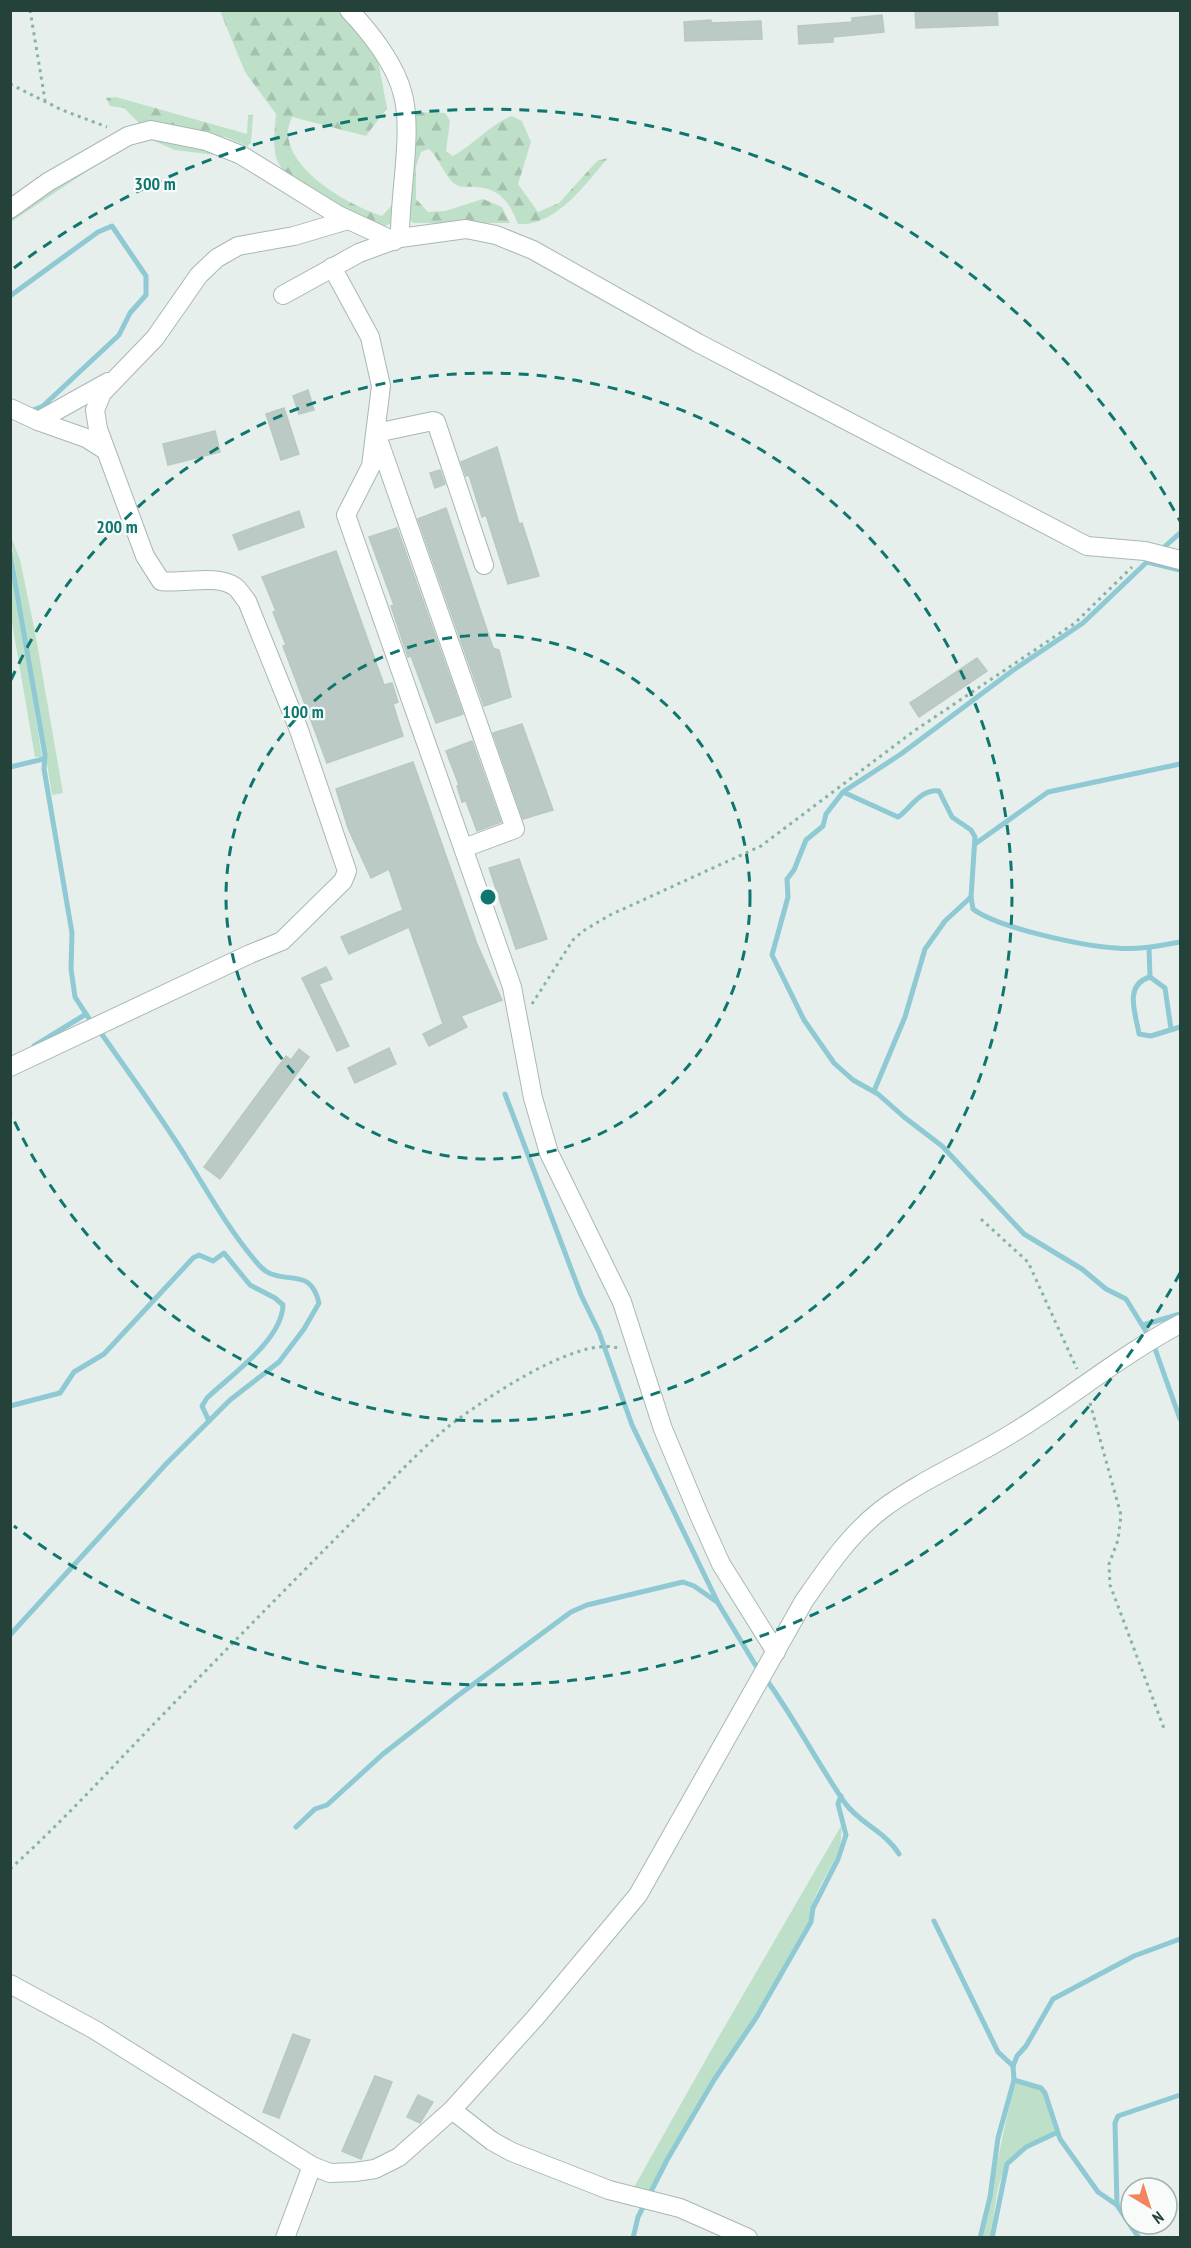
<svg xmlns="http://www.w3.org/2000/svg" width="1191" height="2248" viewBox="0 0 1191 2248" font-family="'PT Sans Narrow',sans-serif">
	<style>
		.green { fill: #bfe0c8 }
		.forest { fill: url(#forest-firs) }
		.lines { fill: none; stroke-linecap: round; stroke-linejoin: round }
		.stream { stroke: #8ec9d4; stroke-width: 5 }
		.building { fill: #bbcac4; stroke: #b8c9c2; stroke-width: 1.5 }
		.minor-casing { stroke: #a8b8b2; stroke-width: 20 }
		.path { stroke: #86b3a5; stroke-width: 3; stroke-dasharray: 3 4.5; stroke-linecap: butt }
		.minor { stroke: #fff; stroke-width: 18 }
		.ring { fill: none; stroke: #0f766e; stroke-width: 3; stroke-dasharray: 10 8 }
		.centre { fill: #0f766e; stroke: #f7fbf9; stroke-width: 3 }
		.ring-label { font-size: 18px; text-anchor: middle; font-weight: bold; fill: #0f766e; stroke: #f7fbf9; stroke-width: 4.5; stroke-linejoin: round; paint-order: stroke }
	</style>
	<defs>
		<pattern id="forest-firs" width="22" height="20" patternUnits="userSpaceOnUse" patternTransform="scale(1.5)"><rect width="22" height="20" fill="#bfe0c8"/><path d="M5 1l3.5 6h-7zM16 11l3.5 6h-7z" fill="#a4c1ad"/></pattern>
	</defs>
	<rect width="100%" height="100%" fill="#e6efeb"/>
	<g class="green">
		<polygon points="151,132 239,158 175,150 147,138 129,143 11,222 11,215 59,181"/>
		<polygon points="10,534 20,560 35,632 63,793 52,795"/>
		<polygon points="11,559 42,757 35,757 11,617"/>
		<path d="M841,1826c4,31 -22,52 -29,81 -2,5 -1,9 -3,14 -23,40 -45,80 -69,118 -32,51 -65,100 -91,154l-16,-4 85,-151z"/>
		<path d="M1016,2082l21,6 7,6 11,38c-63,29 -53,43 -65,105h-8c12,-51 19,-104 34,-155z"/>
	</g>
	<g class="forest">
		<path d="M220,11h122l36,49 9,48 -21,28 -74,-19c-2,5 -5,13 -4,18 3,38 63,71 94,81l10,-11 4,-49 5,1 -8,65 -12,6c-25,-8 -94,-42 -104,-68 -5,-15 -2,-30 -1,-46l-31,-42z"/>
		<polygon points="116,97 247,134 248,115 253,115 251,143 247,146 225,137 139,123 124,108 110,106 106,98"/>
		<path d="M412,112l33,1 5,8 -4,30 7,5c22,-12 36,-31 59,-40l10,5 9,21 -13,42 20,28 21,-9 38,-42 11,-3c-22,25 -52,69 -90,66 -9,-22 -17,-35 -42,-37 -6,-1 -14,1 -19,-2 -11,-5 -17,-26 -28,-36l-8,3 -5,15v32l12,13 17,-1 38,-12 19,8 8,16h-97l-5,-6z"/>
	</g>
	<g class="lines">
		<g class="stream">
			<polyline points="10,296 98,232 112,226 146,276 146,295 130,313 119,335 43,406 31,411"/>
			<polyline points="1162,549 1180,533"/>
			<polyline points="10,553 45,755 44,769 72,933 71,969 75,997 90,1020"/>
			<polyline points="1147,562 1180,570"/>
			<polyline points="10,767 44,759"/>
			<path d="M843,792l55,25c13,-9 22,-28 41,-26l13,26 19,13 4,7 -4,60 2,12c25,19 110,37 143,39 22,2 43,-2 64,-6"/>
			<polyline points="975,844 1048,792 1180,764"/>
			<path d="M1149,948l1,29c-27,8 -14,37 -11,57l12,2 29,-9"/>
			<polyline points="1150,977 1165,988 1171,1029"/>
			<polyline points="34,1046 86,1014"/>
			<polyline points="874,1091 905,1017 925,949 945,921 971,897"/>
			<polyline points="505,1094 581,1295 599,1332 632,1425 718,1603 756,1666"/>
			<polyline points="1143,1325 1180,1314"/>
			<polyline points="1147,1333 1126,1299 1106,1289 1082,1269 1024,1234 942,1146 904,1117 878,1094 853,1080 834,1063 804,1020 772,955 788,897 787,879 794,870 806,840 823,826 826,814 843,792 901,754 1012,671 1083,623 1150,559"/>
			<polyline points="1154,1346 1180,1419"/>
			<path d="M10,1406l50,-13 14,-21 30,-18 89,-96 6,-3 14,6 11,-8 26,32 25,13 8,7c-1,35 -52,70 -76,93l-5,8 7,15"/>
			<path d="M10,1635l157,-172 63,-63 49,-38 25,-33 15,-26c-8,-34 -28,-20 -50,-30 -6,-2 -12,-10 -16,-15 -25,-30 -44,-64 -64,-96 -27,-44 -58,-86 -88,-129"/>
			<path d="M768,1682c28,39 50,82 77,121 14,20 41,29 54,51"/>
			<polyline points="296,1827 315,1809 327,1805 383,1754 456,1697 571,1612 587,1605 683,1582 694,1586 717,1602"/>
			<polyline points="934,1921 998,2052 1013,2066"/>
			<polyline points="1014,2080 1041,2088 1045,2093 1060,2139 1098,2192 1117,2205 1139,2238"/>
			<polyline points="1117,2205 1115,2123 1118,2116 1180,2095"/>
			<polyline points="633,2238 638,2217 667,2160 714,2080 756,2018 811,1922 813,1908 838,1859 846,1835 838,1804 841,1796"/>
			<polyline points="980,2238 990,2197 998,2138 1014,2080 1013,2066 1017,2056 1026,2046 1053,1999 1134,1956 1180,1939"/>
			<polyline points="992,2238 1007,2164 1026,2147 1056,2133"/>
		</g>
	</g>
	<g class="building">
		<polygon points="915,10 997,10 998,25 916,28"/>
		<polygon points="882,15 884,32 833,37 833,42 799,44 798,26 852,22 852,18"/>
		<polygon points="711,20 711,23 761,21 762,39 685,41 684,22"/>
		<polygon points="308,390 314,410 299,414 293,396"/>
		<polygon points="284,408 299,454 281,460 266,414"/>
		<polygon points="215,431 220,452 168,465 163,444"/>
		<polygon points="497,447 519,524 522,523 539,576 508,584 486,515 482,517 469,475 466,476 461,462"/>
		<polygon points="440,470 445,484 435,488 430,473"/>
		<polygon points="446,508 493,648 499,650 511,697 484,706 418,519"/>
		<polygon points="299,511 304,527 239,550 233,535"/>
		<polygon points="397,528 463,714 436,723 411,656 408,657 391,606 394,605 369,537"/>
		<polygon points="336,551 384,685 392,683 398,702 393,704 403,736 327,763 283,646 286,645 273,612 276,611 262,577"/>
		<polygon points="977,658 987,671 919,717 910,703"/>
		<polygon points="522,724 553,810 523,819 493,733"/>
		<polygon points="472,741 501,822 477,831 466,801 462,802 457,786 459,785 446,751"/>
		<polygon points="413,762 477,944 502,1000 461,1016 467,1027 429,1046 423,1034 443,1024 409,927 349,954 341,937 403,910 389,869 371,878 348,828 336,789"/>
		<polygon points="519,859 547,939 516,949 489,868"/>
		<polygon points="326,967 332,979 319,984 349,1046 337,1051 302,978"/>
		<polygon points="389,1048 396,1064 355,1083 348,1068"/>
		<polygon points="299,1049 309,1057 220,1179 204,1167 286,1056 291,1060"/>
		<polygon points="293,2034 310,2040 279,2118 263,2112"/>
		<polygon points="375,2076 392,2082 361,2159 342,2151"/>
		<polygon points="418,2095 433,2102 420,2123 407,2117"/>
	</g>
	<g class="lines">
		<defs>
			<g id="minor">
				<path d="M349,10c21,22 47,55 54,85 10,38 -4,102 -3,143"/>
				<polyline points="10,209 48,182 128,136 151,130 206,141 241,155 338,215 394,241"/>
				<polyline points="332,267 370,337 381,386 371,466 346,515 512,987 533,1098 549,1153 622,1302 663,1429 699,1515 721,1564 776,1652"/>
				<polyline points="283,295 359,253 400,238 466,229 496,235 533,250 698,343 1087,546 1145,551 1180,560"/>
				<polyline points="10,408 38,421 108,382"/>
				<polyline points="38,421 86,438 105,450"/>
				<polyline points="464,848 515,829 376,433 433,421 436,422 484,565"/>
				<path d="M10,1067l240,-113 32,-13 61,-60 4,-10 -48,-141 -52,-129c-4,-4 -8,-12 -13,-15 -19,-12 -51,-2 -73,-5l-16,-25 -47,-127 -3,-19 7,-17 53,-55 44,-63 18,-17 21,-12 56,-10 54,-16"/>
				<path d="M10,1984l85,46 217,136 18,7 25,-1 20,-3 24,-12 53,-47 83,-92 103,-123 166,-294c23,-33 45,-66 77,-91 40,-30 88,-50 130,-76 58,-35 110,-79 169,-110"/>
				<polyline points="452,2110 492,2141 512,2152 609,2190 680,2208 748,2238"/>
				<polyline points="285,2238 312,2166"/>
			</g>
		</defs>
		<use href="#minor" class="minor-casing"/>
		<g class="path">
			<polyline points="30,10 45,100"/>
			<polyline points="10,84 62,110 107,127"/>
			<polyline points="532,1004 573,940 583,931 610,915 761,846 914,731 1075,623 1132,567"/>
			<polyline points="981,1219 1028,1262 1077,1369"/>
			<polyline points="1090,1403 1121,1515 1118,1540 1109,1564 1110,1585 1165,1731"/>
			<path d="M10,1869c49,-44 93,-92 138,-139 62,-64 125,-128 188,-192 37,-37 72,-78 113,-112 34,-26 127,-90 169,-78"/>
		</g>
		<use href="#minor" class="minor"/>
	</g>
	<g class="ring">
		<circle cx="488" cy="897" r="262"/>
		<path d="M11 680A524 524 0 1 1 11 1114"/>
		<path d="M1180 1273A787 787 0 0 1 14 1526M14 268A787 787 0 0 1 1180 521"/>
	</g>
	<circle cx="488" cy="897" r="9" class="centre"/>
	<g class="ring-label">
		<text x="155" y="190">300 m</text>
		<text x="117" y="533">200 m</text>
		<text x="303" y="718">100 m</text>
	</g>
	<rect width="1191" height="2248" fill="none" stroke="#24423a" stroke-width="24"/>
	<g transform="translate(1149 2206) rotate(142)"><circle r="28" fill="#f7fbf9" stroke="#a3b1ad" stroke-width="1.5"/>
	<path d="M0-4.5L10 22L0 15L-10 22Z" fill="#f4845f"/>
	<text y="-9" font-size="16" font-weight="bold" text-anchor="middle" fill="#24423a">N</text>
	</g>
</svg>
